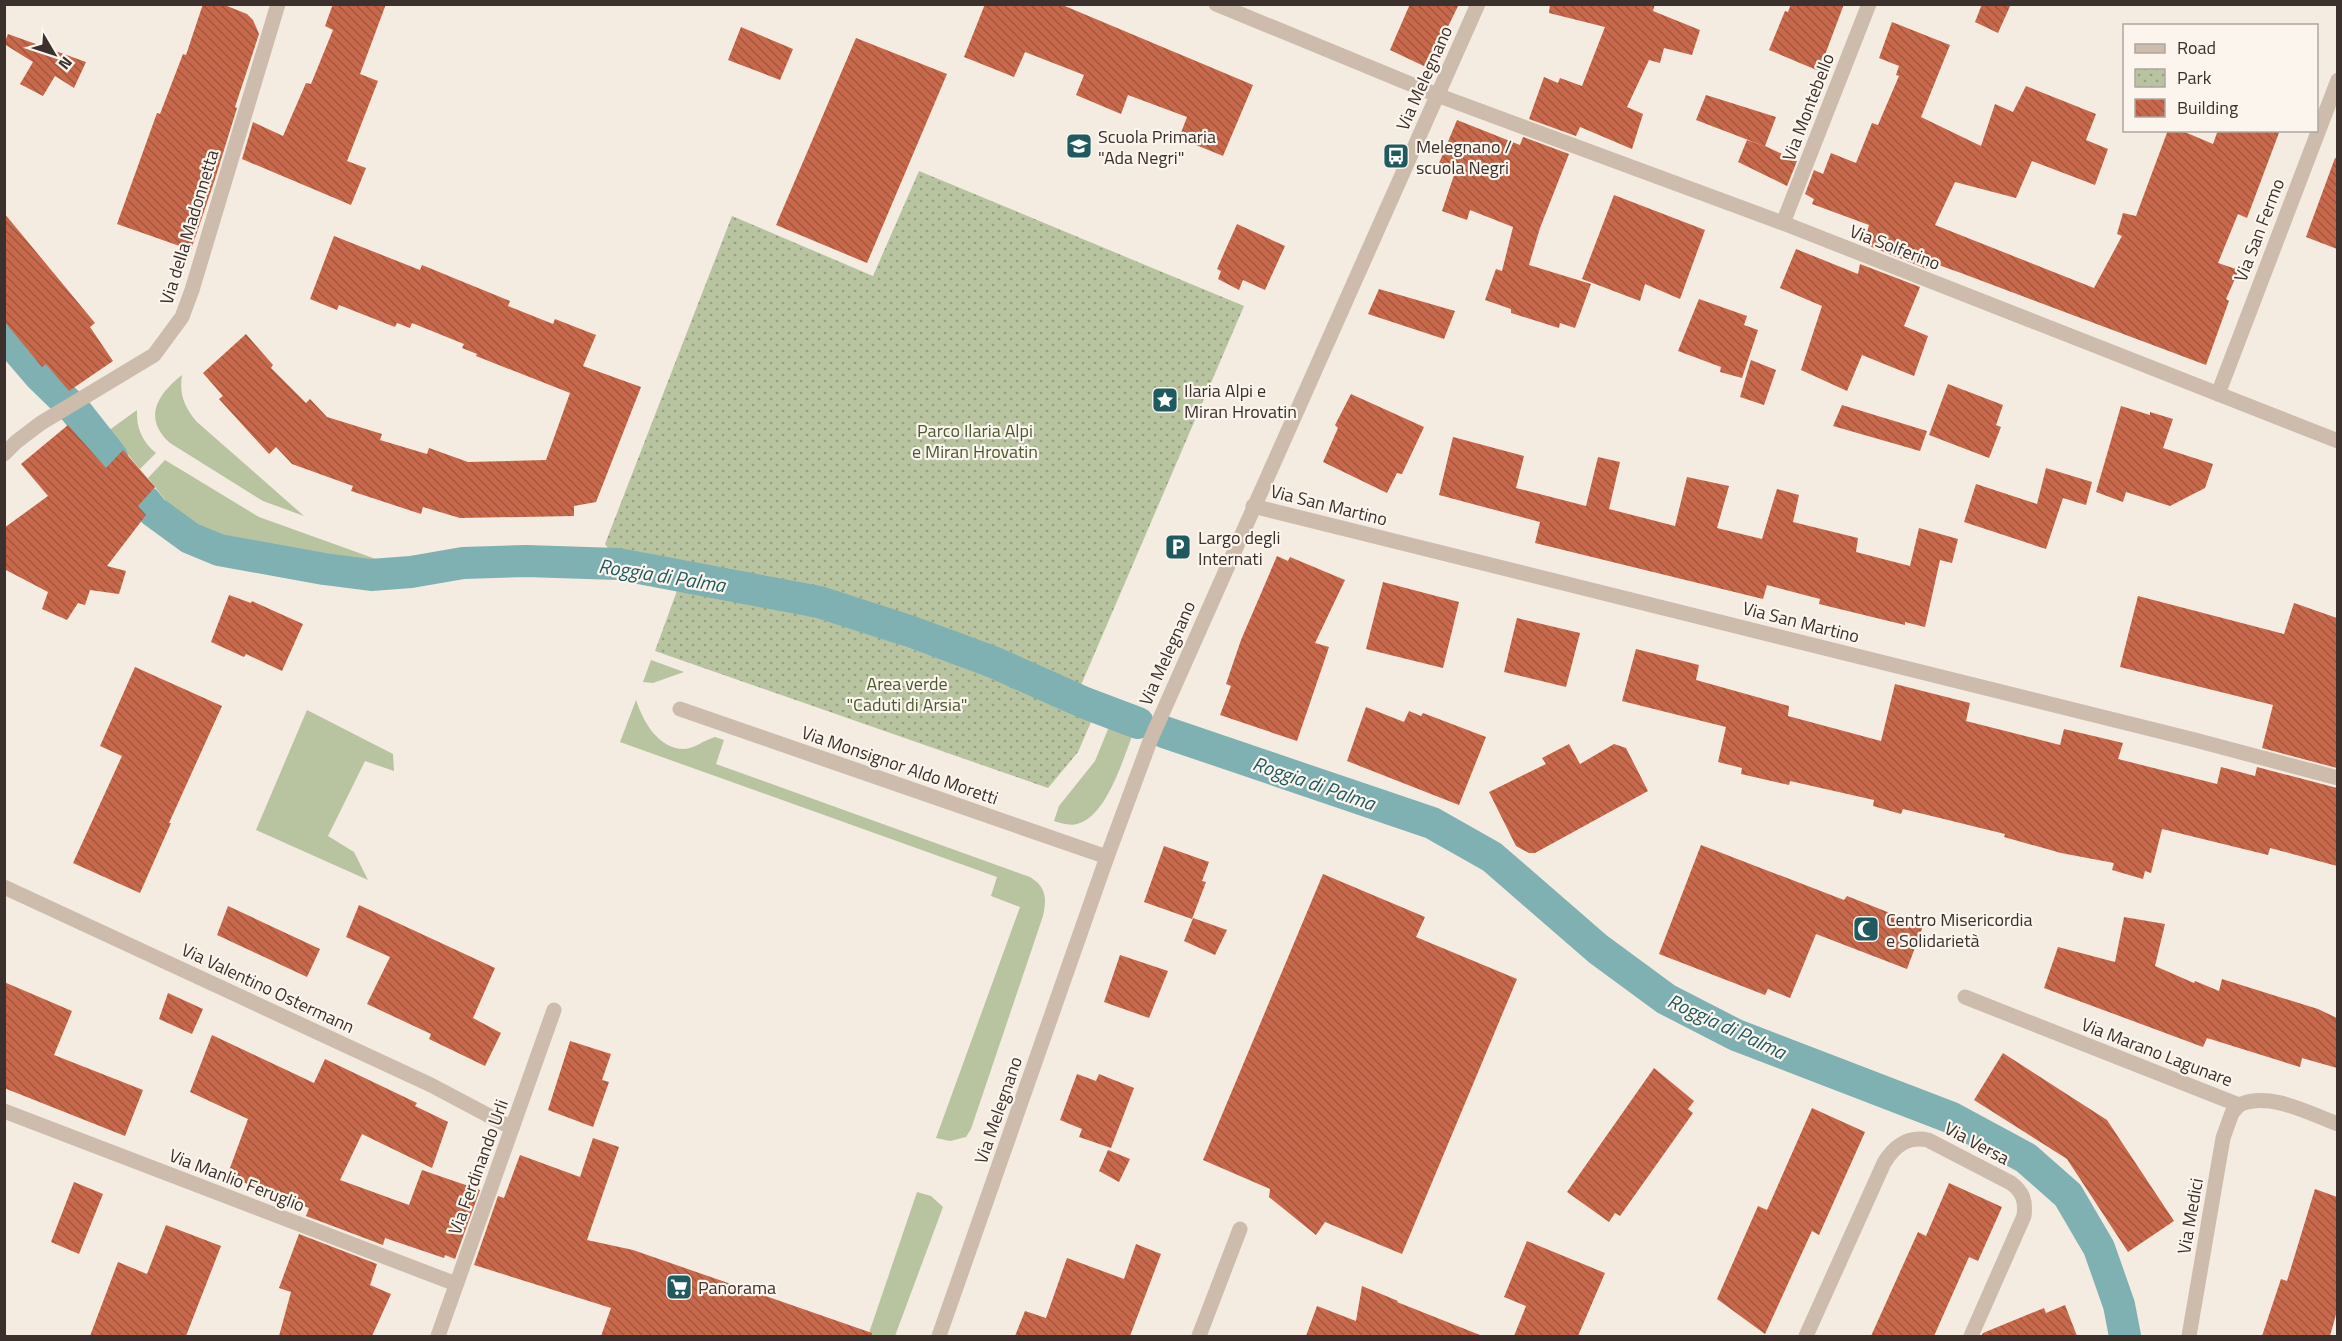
<svg xmlns="http://www.w3.org/2000/svg" width="2342" height="1341" viewBox="0 0 2342 1341" font-family="'Titillium Web',sans-serif">
	<style>
		.grass { fill: #b8c4a0 }
		.park { fill: url(#park-dots) }
		.lines { fill: none; stroke-linecap: round; stroke-linejoin: round }
		.canal { stroke: #7fb0b2; stroke-width: 32 }
		.building { fill: url(#building-back-hatch) }
		.minor { stroke: #cdbbac; stroke-width: 15 }
		.labels { text-anchor: middle; dominant-baseline: central; stroke-width: 4.5; stroke-linejoin: round; paint-order: stroke }
		.street-label { font-size: 18px; fill: #3b302b; stroke: #fbf5ee }
		.poi-label { font-size: 18px; fill: #3b302b; stroke: #fbf5ee; text-anchor: start }
		.park-label { font-size: 18px; fill: #4a5a2e; stroke: #fbf5ee }
		.water-label { font-size: 20px; font-style: italic; fill: #1f5a5e; stroke: #fbf5ee }
	</style>
	<defs>
		<pattern id="park-dots" width="8" height="8" patternUnits="userSpaceOnUse" patternTransform="scale(1.5)"><rect width="8" height="8" fill="#b8c4a0"/><path d="M2 2h.1M6 6h.1" fill="none" stroke="#97a083" stroke-width="1.8" stroke-linecap="round"/></pattern>
		<pattern id="building-back-hatch" width="6" height="6" patternUnits="userSpaceOnUse" patternTransform="scale(1.5)"><rect width="6" height="6" fill="#c8694b"/><path d="M-1 5l2 2M0 0l6 6M5-1l2 2" fill="none" stroke="#a4573f"/></pattern>
	</defs>
	<rect width="100%" height="100%" fill="#f4ebe1"/>
	<g class="grass">
		<path d="M182,375c-3,19 2,32 15,47l107,94 -41,-15 -93,-58c-28,-25 -12,-49 12,-68z"/>
		<path d="M137,410c-1,17 5,32 19,43l-16,16 -32,-38z"/>
		<polygon points="165,460 259,517 387,563 236,546 173,510 148,478"/>
		<polygon points="651,660 684,672 653,683 643,682"/>
		<path d="M636,700c7,21 22,49 48,49 10,0 20,-9 31,-12l9,3 -8,24 314,113c16,10 17,21 13,39l-72,213 -5,8 -16,4 -14,-3 84,-231 -29,-11 6,-19 -377,-135z"/>
		<polygon points="307,710 393,754 394,771 365,761 328,836 354,852 368,880 256,830"/>
		<path d="M1111,722l23,9c-10,25 -27,86 -57,93 -8,2 -16,-1 -23,-3l5,-15 36,-45z"/>
		<polygon points="917,1192 931,1196 943,1207 895,1336 868,1336"/>
	</g>
	<g class="park">
		<polygon points="919,171 1244,306 1078,692 983,650 883,614 752,580 614,556 605,544 732,216 873,276"/>
		<polygon points="678,588 812,616 892,642 1094,715 1078,752 1048,788 655,651"/>
	</g>
	<g class="lines">
		<g class="canal">
			<polyline points="4,334 40,376 75,410 112,457"/>
			<polyline points="146,502 153,511 190,538 219,550 324,569 371,575 411,572 463,563 526,561 618,564 819,602 909,631 993,662 1085,703 1138,723"/>
			<polyline points="1164,732 1432,823 1492,857 1598,949 1666,999 1736,1035 1952,1118 2026,1158 2068,1195 2099,1248 2119,1305 2125,1336"/>
		</g>
	</g>
	<g class="building">
		<polygon points="203,4 222,4 247,14 253,20 259,34 235,107 237,108 215,179 191,250 117,224 157,113 160,114 183,54 186,55"/>
		<polygon points="333,4 386,4 360,74 378,81 347,161 366,168 351,205 242,159 253,122 283,136 306,83 311,84 333,30 325,26"/>
		<polygon points="985,4 1060,4 1253,85 1223,156 1179,138 1187,117 1128,95 1121,114 1076,95 1084,75 1025,52 1014,77 964,57"/>
		<polygon points="1410,4 1459,4 1428,68 1390,50"/>
		<polygon points="1550,4 1655,4 1653,11 1700,30 1692,55 1664,48 1660,63 1649,60 1627,107 1643,114 1632,149 1580,127 1576,136 1529,119 1544,77 1558,83 1560,78 1582,86 1605,27 1549,13"/>
		<polygon points="1791,4 1844,4 1819,71 1769,50 1785,11 1788,12"/>
		<polygon points="1982,4 2011,4 1998,33 1975,22"/>
		<polygon points="1892,22 1950,45 1921,117 1981,146 1995,104 2013,112 2026,86 2096,114 2086,140 2108,149 2095,185 2032,161 2016,198 1955,182 1935,225 2094,288 2122,236 2117,234 2123,213 2136,216 2168,130 2180,130 2213,144 2218,130 2280,130 2247,218 2238,214 2218,263 2239,270 2226,299 2229,301 2206,365 1961,273 1930,262 1927,269 1864,244 1869,225 1812,204 1814,199 1805,194 1814,170 1823,174 1831,153 1856,163 1872,123 1878,125 1899,76 1896,75 1899,66 1879,58"/>
		<polygon points="741,27 793,49 780,80 728,60"/>
		<polygon points="8,34 86,62 74,88 55,76 43,96 20,84 33,62 4,44"/>
		<polygon points="856,38 947,74 867,263 776,225"/>
		<polygon points="1706,95 1776,117 1765,146 1797,161 1787,186 1738,162 1747,140 1764,146 1696,120"/>
		<polygon points="1457,120 1520,145 1523,137 1569,154 1540,228 1529,265 1591,284 1575,328 1560,323 1559,328 1511,313 1511,309 1485,300 1496,269 1502,271 1513,227 1470,210 1467,220 1442,211 1454,175 1437,168"/>
		<polygon points="2335,158 2337,159 2337,249 2306,237"/>
		<polygon points="1614,195 1705,230 1680,299 1645,284 1640,301 1582,279"/>
		<polygon points="4,213 95,323 90,327 113,361 69,391 46,364 42,367 4,321"/>
		<polygon points="1237,224 1285,246 1265,290 1243,280 1239,290 1218,279 1221,271 1217,269"/>
		<polygon points="334,236 420,270 422,265 461,281 510,301 508,306 553,324 555,319 596,335 583,366 641,387 596,502 574,506 574,516 460,518 423,507 421,514 351,491 353,486 292,464 276,447 269,454 219,399 223,396 203,373 246,334 273,365 271,368 306,403 310,399 327,417 382,434 380,440 427,454 429,448 468,462 546,460 570,393 476,356 477,354 462,348 464,344 412,323 410,328 397,323 395,327 339,305 337,310 310,299"/>
		<polygon points="1796,249 1858,274 1860,264 1920,287 1904,326 1928,336 1914,376 1862,355 1847,391 1801,370 1822,306 1780,288"/>
		<polygon points="1379,289 1455,311 1444,339 1368,314"/>
		<polygon points="1699,299 1747,316 1744,325 1758,330 1742,378 1720,372 1721,367 1678,351"/>
		<polygon points="1751,360 1776,370 1764,405 1740,397"/>
		<polygon points="1948,384 2003,405 1996,425 2001,427 1989,458 1929,435"/>
		<polygon points="1351,394 1424,427 1402,474 1397,473 1387,493 1323,462 1338,428 1335,425"/>
		<polygon points="1842,405 1927,431 1920,451 1833,426"/>
		<polygon points="2121,406 2150,415 2150,412 2173,419 2163,448 2213,464 2205,488 2170,506 2126,492 2123,502 2096,492"/>
		<polygon points="68,425 106,468 123,450 155,487 138,506 146,515 107,566 126,571 119,594 90,590 85,605 78,603 67,620 42,609 48,592 4,569 4,528 48,496 21,464"/>
		<polygon points="1453,437 1524,456 1516,488 1586,506 1598,457 1620,462 1609,509 1675,526 1687,477 1729,486 1717,528 1762,539 1777,489 1799,495 1793,522 1858,538 1856,552 1910,566 1919,528 1958,539 1952,563 1940,560 1925,627 1905,622 1905,625 1819,604 1820,599 1767,585 1763,599 1535,543 1540,522 1439,495"/>
		<polygon points="2046,468 2092,482 2086,505 2063,498 2046,549 1964,522 1976,484 2037,504"/>
		<polygon points="1277,556 1288,561 1290,557 1345,580 1315,643 1329,647 1297,741 1220,715 1231,686 1226,684 1241,640"/>
		<polygon points="1383,582 1459,602 1443,668 1366,649"/>
		<polygon points="229,595 251,603 252,601 303,624 282,671 246,654 244,657 211,642"/>
		<polygon points="2138,596 2284,634 2294,603 2337,618 2337,768 2262,748 2273,705 2120,667"/>
		<polygon points="1517,618 1580,633 1566,687 1504,672"/>
		<polygon points="1636,649 1699,665 1696,680 1789,706 1788,716 1881,741 1895,684 1970,703 1966,721 2060,745 2064,729 2123,743 2118,759 2217,784 2221,767 2255,776 2257,767 2337,788 2337,866 2270,848 2268,855 2162,829 2151,873 2145,871 2143,879 2112,870 2114,863 2061,853 2004,837 2005,834 1903,809 1901,814 1873,806 1874,800 1790,781 1789,785 1741,774 1742,768 1718,762 1726,727 1622,701"/>
		<polygon points="135,667 222,706 169,823 171,823 140,893 73,863 122,756 100,746"/>
		<polygon points="1366,707 1404,722 1409,711 1421,716 1423,713 1486,737 1459,805 1347,761"/>
		<polygon points="1569,744 1580,764 1614,744 1626,748 1648,791 1535,853 1529,853 1516,846 1489,792 1546,764 1542,758"/>
		<polygon points="1701,845 1844,900 1847,896 1923,926 1907,969 1816,934 1790,998 1768,989 1765,995 1659,954"/>
		<polygon points="1164,846 1209,862 1202,881 1206,882 1192,919 1144,902"/>
		<polygon points="1323,874 1425,917 1416,937 1517,979 1402,1254 1325,1222 1316,1235 1269,1197 1270,1189 1203,1160"/>
		<polygon points="359,905 495,968 473,1018 501,1033 485,1066 429,1039 431,1034 367,1004 390,957 346,937"/>
		<polygon points="228,906 320,949 307,977 217,935"/>
		<polygon points="2124,917 2165,924 2155,966 2194,983 2195,981 2219,991 2222,979 2318,1009 2337,1018 2337,1068 2302,1058 2300,1067 2207,1038 2203,1047 2044,988 2058,947 2115,962"/>
		<polygon points="1193,918 1227,930 1215,955 1184,941"/>
		<polygon points="1120,955 1168,971 1149,1018 1104,1002"/>
		<polygon points="4,982 72,1011 54,1055 143,1090 125,1136 4,1088"/>
		<polygon points="168,993 203,1009 192,1034 159,1019"/>
		<polygon points="212,1035 314,1083 325,1059 417,1103 415,1106 448,1122 432,1168 362,1134 340,1180 409,1205 422,1170 480,1190 455,1259 445,1255 444,1258 385,1238 383,1245 306,1216 309,1208 227,1176 248,1119 190,1092"/>
		<polygon points="570,1041 611,1054 602,1080 609,1082 593,1127 548,1110"/>
		<polygon points="2003,1053 2107,1120 2174,1221 2128,1252 2067,1159 1974,1100"/>
		<polygon points="1654,1068 1694,1101 1688,1109 1693,1113 1620,1216 1615,1213 1609,1222 1567,1192"/>
		<polygon points="1077,1074 1096,1081 1099,1074 1134,1088 1111,1148 1079,1137 1082,1129 1060,1120"/>
		<polygon points="1812,1108 1865,1132 1819,1235 1812,1231 1765,1334 1717,1299 1758,1206 1767,1210"/>
		<polygon points="593,1138 619,1147 587,1240 633,1250 872,1333 872,1336 601,1336 611,1308 474,1265 498,1196 504,1198 520,1155 580,1177"/>
		<polygon points="1108,1150 1130,1159 1119,1182 1099,1171"/>
		<polygon points="74,1182 103,1194 79,1254 51,1242"/>
		<polygon points="1949,1183 2002,1207 1978,1261 1969,1257 1934,1336 1871,1336 1918,1232 1926,1236"/>
		<polygon points="2315,1189 2337,1197 2337,1311 2330,1336 2262,1336 2281,1279 2287,1281"/>
		<polygon points="166,1225 221,1246 186,1336 90,1336 118,1262 147,1274"/>
		<polygon points="299,1234 377,1264 370,1285 391,1294 372,1336 279,1336 291,1292 279,1288"/>
		<polygon points="1527,1241 1605,1273 1578,1336 1514,1336 1526,1306 1504,1297"/>
		<polygon points="1136,1244 1161,1254 1130,1336 1015,1336 1025,1311 1046,1318 1067,1258 1124,1279"/>
		<polygon points="1362,1286 1398,1301 1397,1302 1480,1335 1480,1336 1306,1336 1317,1306 1356,1321"/>
		<polygon points="2065,1305 2077,1336 1981,1336 1983,1333 2044,1308 2046,1313"/>
	</g>
	<g class="lines">
		<g class="minor">
			<polyline points="1216,4 1437,95 1783,223 2338,441"/>
			<polyline points="1783,223 1869,4"/>
			<polyline points="2218,394 2338,80"/>
			<polyline points="4,454 16,442 41,423 154,355 182,317 192,290 278,4"/>
			<polyline points="1253,506 2195,740 2338,778"/>
			<polyline points="680,709 1107,857"/>
			<polyline points="4,887 431,1085 512,1128"/>
			<path d="M1965,997l274,108c30,-14 69,8 99,19"/>
			<polyline points="4,1111 456,1284"/>
			<polyline points="438,1336 554,1010"/>
			<polyline points="939,1336 1107,857 1150,741 1478,4"/>
			<polyline points="1199,1336 1240,1229"/>
			<path d="M1806,1336l78,-173c11,-18 24,-27 44,-23l83,43c12,9 15,18 13,33l-53,120"/>
			<polyline points="2189,1336 2223,1138 2232,1113 2239,1105"/>
		</g>
	</g>
	<defs>
		<symbol id="school-square" viewBox="-11 -11 22 22"><rect x="-9" y="-9" width="18" height="18" rx="4" fill="#1f5a5e" stroke="#fbf5ee"/><path d="M0-5L7-2L0 1L-7-2ZM-4 1L0 2.5L4 1V4Q0 6-4 4Z" fill="#fff"/></symbol>
		<symbol id="bus-square" viewBox="-11 -11 22 22"><rect x="-9" y="-9" width="18" height="18" rx="4" fill="#1f5a5e" stroke="#fbf5ee"/><path d="M-5-6H5V4H4V6H2V4H-2V6H-4V4H-5ZM-3.5-4V0h7V-4ZM-3.5 1.2v1.5H-2V1.2ZM2 1.2v1.5H3.5V1.2Z" fill="#fff"/></symbol>
		<symbol id="sight-square" viewBox="-11 -11 22 22"><rect x="-9" y="-9" width="18" height="18" rx="4" fill="#1f5a5e" stroke="#fbf5ee"/><path d="M0-6L1.8-2.2L6-1.7L2.9 1.2L3.7 5.4L0 3.3L-3.7 5.4L-2.9 1.2L-6-1.7L-1.8-2.2Z" fill="#fff"/></symbol>
		<symbol id="parking-square" viewBox="-11 -11 22 22"><rect x="-9" y="-9" width="18" height="18" rx="4" fill="#1f5a5e" stroke="#fbf5ee"/><path d="M-3.5-5.5H1a3.5 3.5 0 0 1 0 7H-1V5.5H-3.5ZM-1-3.4V-.6H.8a1.4 1.4 0 0 0 0-2.8Z" fill="#fff"/></symbol>
		<symbol id="mosque-square" viewBox="-11 -11 22 22"><rect x="-9" y="-9" width="18" height="18" rx="4" fill="#1f5a5e" stroke="#fbf5ee"/><path d="M3.5-4.9A6 6 0 1 0 3.5 4.9A5 5 0 1 1 3.5-4.9Z" fill="#fff"/></symbol>
		<symbol id="supermarket-square" viewBox="-11 -11 22 22"><rect x="-9" y="-9" width="18" height="18" rx="4" fill="#1f5a5e" stroke="#fbf5ee"/><path d="M-6-5.5h2.5l.6 2H6L4.5 2H-2.5L-4.4-4H-6ZM-1.5 3.2a1.3 1.3 0 1 0 .1 0ZM3 3.2a1.3 1.3 0 1 0 .1 0Z" fill="#fff"/></symbol>
	</defs>
	<g fill-rule="evenodd">
		<use href="#school-square" x="1064" y="131" width="30" height="30"/>
		<use href="#bus-square" x="1381" y="141" width="30" height="30"/>
		<use href="#sight-square" x="1150" y="385" width="30" height="30"/>
		<use href="#parking-square" x="1163" y="532" width="30" height="30"/>
		<use href="#mosque-square" x="1851" y="914" width="30" height="30"/>
		<use href="#supermarket-square" x="664" y="1272" width="30" height="30"/>
	</g>
	<g class="labels">
		<g class="street-label">
			<text transform="translate(1424 78) rotate(-66)">Via Melegnano</text>
			<text transform="translate(1808 107) rotate(-69)">Via Montebello</text>
			<text transform="translate(189 227) rotate(-73)">Via della Madonnetta</text>
			<text transform="translate(2259 230) rotate(-69)">Via San Fermo</text>
			<text transform="translate(1895 247) rotate(21)">Via Solferino</text>
			<text transform="translate(1329 505) rotate(14)">Via San Martino</text>
			<text transform="translate(1801 622) rotate(14)">Via San Martino</text>
			<text transform="translate(1167 653) rotate(-66)">Via Melegnano</text>
			<text transform="translate(900 765) rotate(19)">Via Monsignor Aldo Moretti</text>
			<text transform="translate(268 988) rotate(25)">Via Valentino Ostermann</text>
			<text transform="translate(2157 1052) rotate(21)">Via Marano Lagunare</text>
			<text transform="translate(998 1110) rotate(-71)">Via Melegnano</text>
			<text transform="translate(1977 1143) rotate(28)">Via Versa</text>
			<text transform="translate(478 1167) rotate(-70)">Via Ferdinando Urli</text>
			<text transform="translate(237 1180) rotate(21)">Via Manlio Feruglio</text>
			<text transform="translate(2190 1216) rotate(-80)">Via Medici</text>
		</g>
		<g class="poi-label">
			<text x="1098" y="136">Scuola Primaria<tspan x="1098" dy="21">"Ada Negri"</tspan></text>
			<text x="1416" y="146">Melegnano /<tspan x="1416" dy="21">scuola Negri</tspan></text>
			<text x="1184" y="390">Ilaria Alpi e<tspan x="1184" dy="21">Miran Hrovatin</tspan></text>
			<text x="1198" y="537">Largo degli<tspan x="1198" dy="21">Internati</tspan></text>
			<text x="1886" y="919">Centro Misericordia<tspan x="1886" dy="21">e Solidarietà</tspan></text>
			<text x="698" y="1287">Panorama</text>
		</g>
		<g class="park-label">
			<text x="975" y="430">Parco Ilaria Alpi<tspan x="975" dy="21">e Miran Hrovatin</tspan></text>
			<text x="907" y="683">Area verde<tspan x="907" dy="21">"Caduti di Arsia"</tspan></text>
		</g>
		<g class="water-label">
			<text transform="translate(662 575) rotate(9)">Roggia di Palma</text>
			<text transform="translate(1314 783) rotate(19)">Roggia di Palma</text>
			<text transform="translate(1727 1026) rotate(25)">Roggia di Palma</text>
		</g>
	</g>
	<rect width="2342" height="1341" fill="none" stroke="#3b302b" stroke-width="12"/>
	<rect x="2123" y="24" width="195" height="108" fill="#fbf5ee" stroke="#aea6a0" stroke-width="1.5"/>
	<rect x="2135" y="44" width="30" height="9" fill="#cdbbac" stroke="#aea6a0" stroke-width="1.5"/>
	<text x="2177" y="54" font-size="18" fill="#3b302b">Road</text>
	<rect x="2135" y="69" width="30" height="18" fill="url(#park-dots)" stroke="#aea6a0" stroke-width="1.5"/>
	<text x="2177" y="84" font-size="18" fill="#3b302b">Park</text>
	<rect x="2135" y="99" width="30" height="18" fill="url(#building-back-hatch)" stroke="#aea6a0" stroke-width="1.5"/>
	<text x="2177" y="114" font-size="18" fill="#3b302b">Building</text>
	<g transform="translate(54 54) rotate(129)" stroke="#fbf5ee" stroke-width="4.5" paint-order="stroke">
	<path d="M0-4.5L10 22L0 15L-10 22Z" fill="#3b302b"/>
	<text y="-9" font-size="16" font-weight="bold" text-anchor="middle" fill="#3b302b">N</text>
	</g>
</svg>
